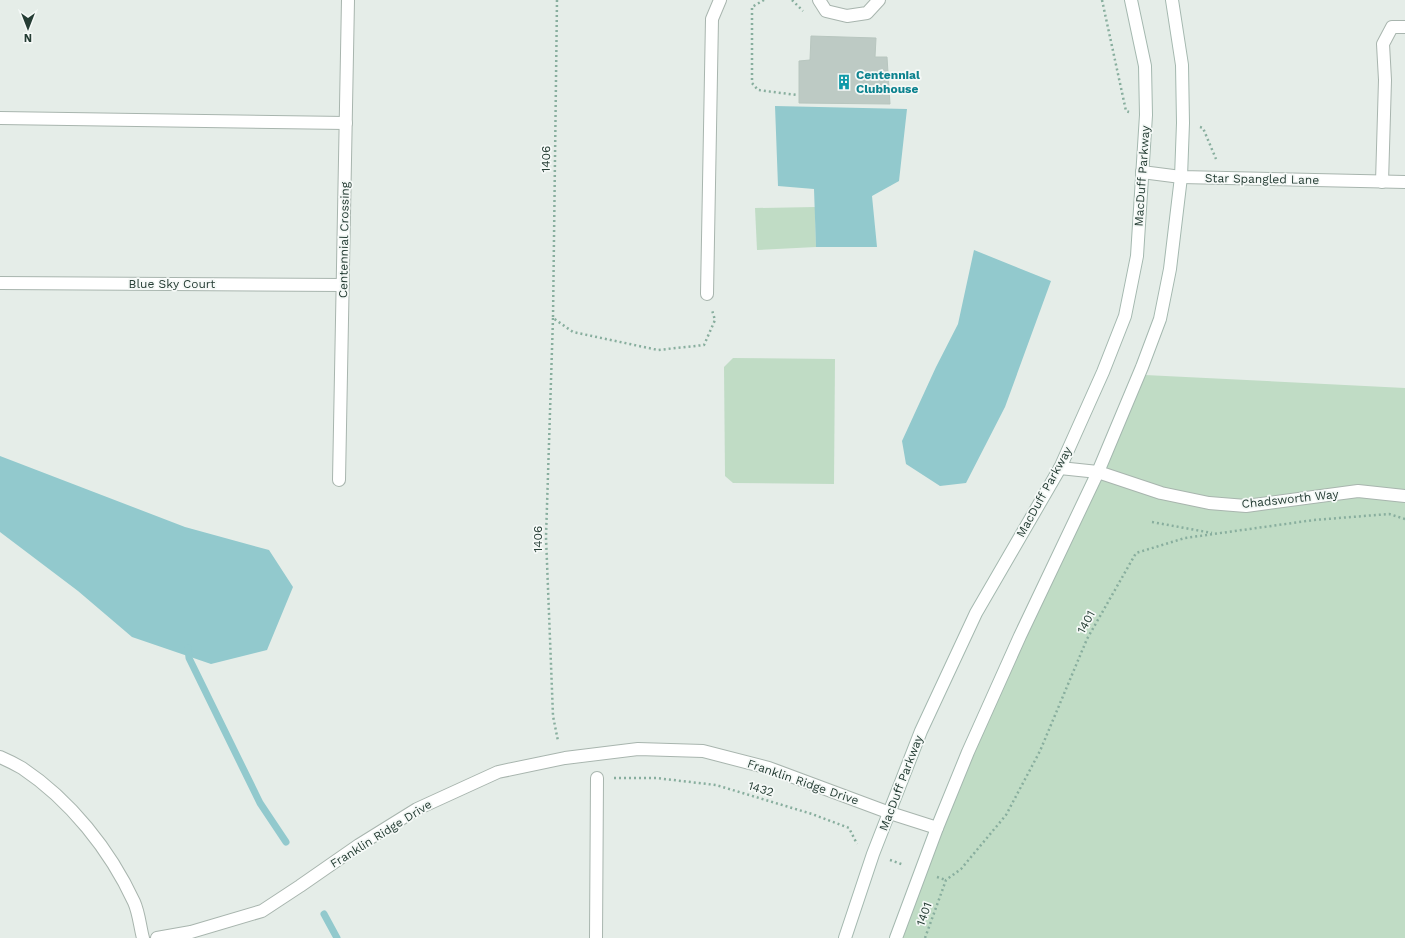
<svg xmlns="http://www.w3.org/2000/svg" width="1405" height="938" viewBox="0 0 1405 938" font-family="'Work Sans',sans-serif">
	<style>
		.green { fill: #c0dcc5 }
		.water { fill: #92c9cd }
		.lines { fill: none; stroke-linecap: round; stroke-linejoin: round }
		.stream { stroke: #92c9cd; stroke-width: 7 }
		.building { fill: #bdcac4; stroke: #b8c6bf }
		.lane-casing { stroke: #a8b5ae; stroke-width: 14 }
		.street-casing { stroke: #a8b5ae; stroke-width: 14 }
		.secondary-casing { stroke: #a4b8af; stroke-width: 14 }
		.path { stroke: #88ae9e; stroke-width: 2.5; stroke-dasharray: 2 3; stroke-linecap: butt }
		.lane { stroke: #fff; stroke-width: 12 }
		.street { stroke: #fff; stroke-width: 12 }
		.secondary { stroke: #fff; stroke-width: 12 }
		.labels { text-anchor: middle; dominant-baseline: central; stroke-width: 3.5; stroke-linejoin: round; paint-order: stroke }
		.culture-label { font-size: 12px; font-weight: bold; fill: #0d838f; stroke: #f5f9f7; text-anchor: start }
		.street-label { font-size: 12px; fill: #253d34; stroke: #f5f9f7 }
	</style>
	<rect width="100%" height="100%" fill="#e5ede8"/>
	<g class="green">
		<polygon points="815,207 816,247 757,250 755,208"/>
		<polygon points="733,358 835,359 834,484 733,483 725,476 724,367"/>
		<polygon points="1145,375 1405,388 1405,938 896,938 937,828 1064,556"/>
	</g>
	<g class="water">
		<polygon points="775,106 907,109 899,181 872,196 877,247 816,247 814,189 778,186"/>
		<polygon points="974,250 1051,281 1005,407 966,483 940,486 906,464 902,441 936,367 958,324"/>
		<polygon points="0,456 185,527 269,550 293,587 267,650 211,664 132,637 78,591 0,532"/>
	</g>
	<g class="lines">
		<g class="stream">
			<polyline points="188,648 189,658 260,803 286,842"/>
			<polyline points="324,914 337,938"/>
		</g>
	</g>
	<polygon class="building" points="811,36 876,38 875,57 887,57 890,104 799,103 799,61 810,60"/>
	<g class="lines">
		<defs>
			<g id="lane">
				<polyline points="819,0 826,11 847,16 867,13 879,0"/>
				<polyline points="0,118 346,123"/>
				<polyline points="596,938 597,778"/>
			</g>
			<g id="street">
				<polyline points="1142,172 1181,177 1405,182"/>
				<polyline points="1382,182 1385,80 1383,44 1392,27 1405,27"/>
				<polyline points="0,283 343,285"/>
				<polyline points="707,294 712,19 720,0"/>
				<polyline points="1060,468 1098,472 1161,493 1209,503 1246,506 1358,491 1405,496"/>
				<polyline points="339,480 348,0"/>
				<path d="M0,757c7,3 15,7 22,11 48,32 88,82 112,134 5,11 6,25 9,36"/>
				<polyline points="157,938 191,932 262,911 300,886 359,845 417,809 498,772 565,758 638,749 703,751 769,768 890,813 937,828"/>
			</g>
			<g id="secondary">
				<polyline points="845,938 873,854 921,731 976,613 1060,468 1103,372 1125,316 1137,256 1146,115 1145,66 1131,0"/>
				<polyline points="896,938 937,828 968,752 1020,636 1098,472 1142,367 1160,319 1170,269 1181,177 1183,123 1182,65 1172,0"/>
			</g>
		</defs>
		<use href="#lane" class="lane-casing"/>
		<use href="#street" class="street-casing"/>
		<use href="#secondary" class="secondary-casing"/>
		<g class="path">
			<polyline points="557,0 553,318 573,332 658,350 704,345 715,320 712,310"/>
			<polyline points="764,0 752,7 752,83 758,90 797,95"/>
			<polyline points="792,0 803,11"/>
			<polyline points="1102,0 1126,111 1129,112"/>
			<polyline points="1200,127 1203,128 1216,159"/>
			<polyline points="553,318 546,537 553,716 558,741"/>
			<polyline points="1152,522 1212,533"/>
			<polyline points="614,778 656,778 716,785 812,814 849,828 857,844"/>
			<polyline points="890,860 904,865"/>
			<polyline points="937,877 946,880"/>
			<polyline points="925,938 946,880 961,869 1006,815 1040,751 1087,639 1136,553 1185,538 1314,520 1389,514 1405,519"/>
		</g>
		<use href="#lane" class="lane"/>
		<use href="#street" class="street"/>
		<use href="#secondary" class="secondary"/>
	</g>
	<defs>
		<symbol id="building-bare" viewBox="-9 -9 18 18"><path d="M-4-6H4V6H1V3H-1V6H-4ZM-2.5-4.3h1.7v1.8h-1.7ZM.8-4.3h1.7v1.8H.8ZM-2.5-1h1.7V.8h-1.7ZM.8-1h1.7V.8H.8Z" fill="#0f9aa8" stroke="#f5f9f7" stroke-width="2.5" paint-order="stroke"/></symbol>
	</defs>
	<g fill-rule="evenodd">
		<use href="#building-bare" x="833" y="71" width="22" height="22"/>
	</g>
	<g class="labels">
		<g class="culture-label">
			<text x="856" y="75">Centennial<tspan x="856" dy="14">Clubhouse</tspan></text>
		</g>
		<g class="street-label">
			<text transform="translate(546 159) rotate(-89)">1406</text>
			<text transform="translate(1142 176) rotate(-86)">MacDuff Parkway</text>
			<text transform="translate(1262 179) rotate(1)">Star Spangled Lane</text>
			<text transform="translate(344 240) rotate(-89)">Centennial Crossing</text>
			<text x="172" y="284">Blue Sky Court</text>
			<text transform="translate(1044 492) rotate(-61)">MacDuff Parkway</text>
			<text transform="translate(1290 499) rotate(-6)">Chadsworth Way</text>
			<text transform="translate(538 539) rotate(-90)">1406</text>
			<text transform="translate(1086 622) rotate(-61)">1401</text>
			<text transform="translate(803 782) rotate(19)">Franklin Ridge Drive</text>
			<text transform="translate(901 783) rotate(-69)">MacDuff Parkway</text>
			<text transform="translate(761 789) rotate(17)">1432</text>
			<text transform="translate(381 834) rotate(-32)">Franklin Ridge Drive</text>
			<text transform="translate(924 914) rotate(-70)">1401</text>
		</g>
	</g>
	<g transform="translate(28 28) rotate(180)" stroke="#f5f9f7" stroke-width="3" paint-order="stroke">
	<path d="M0-3L7 15L0 10L-7 15Z" fill="#253d34"/>
	<text y="-6" font-size="11" font-weight="bold" text-anchor="middle" fill="#253d34">N</text>
	</g>
</svg>
